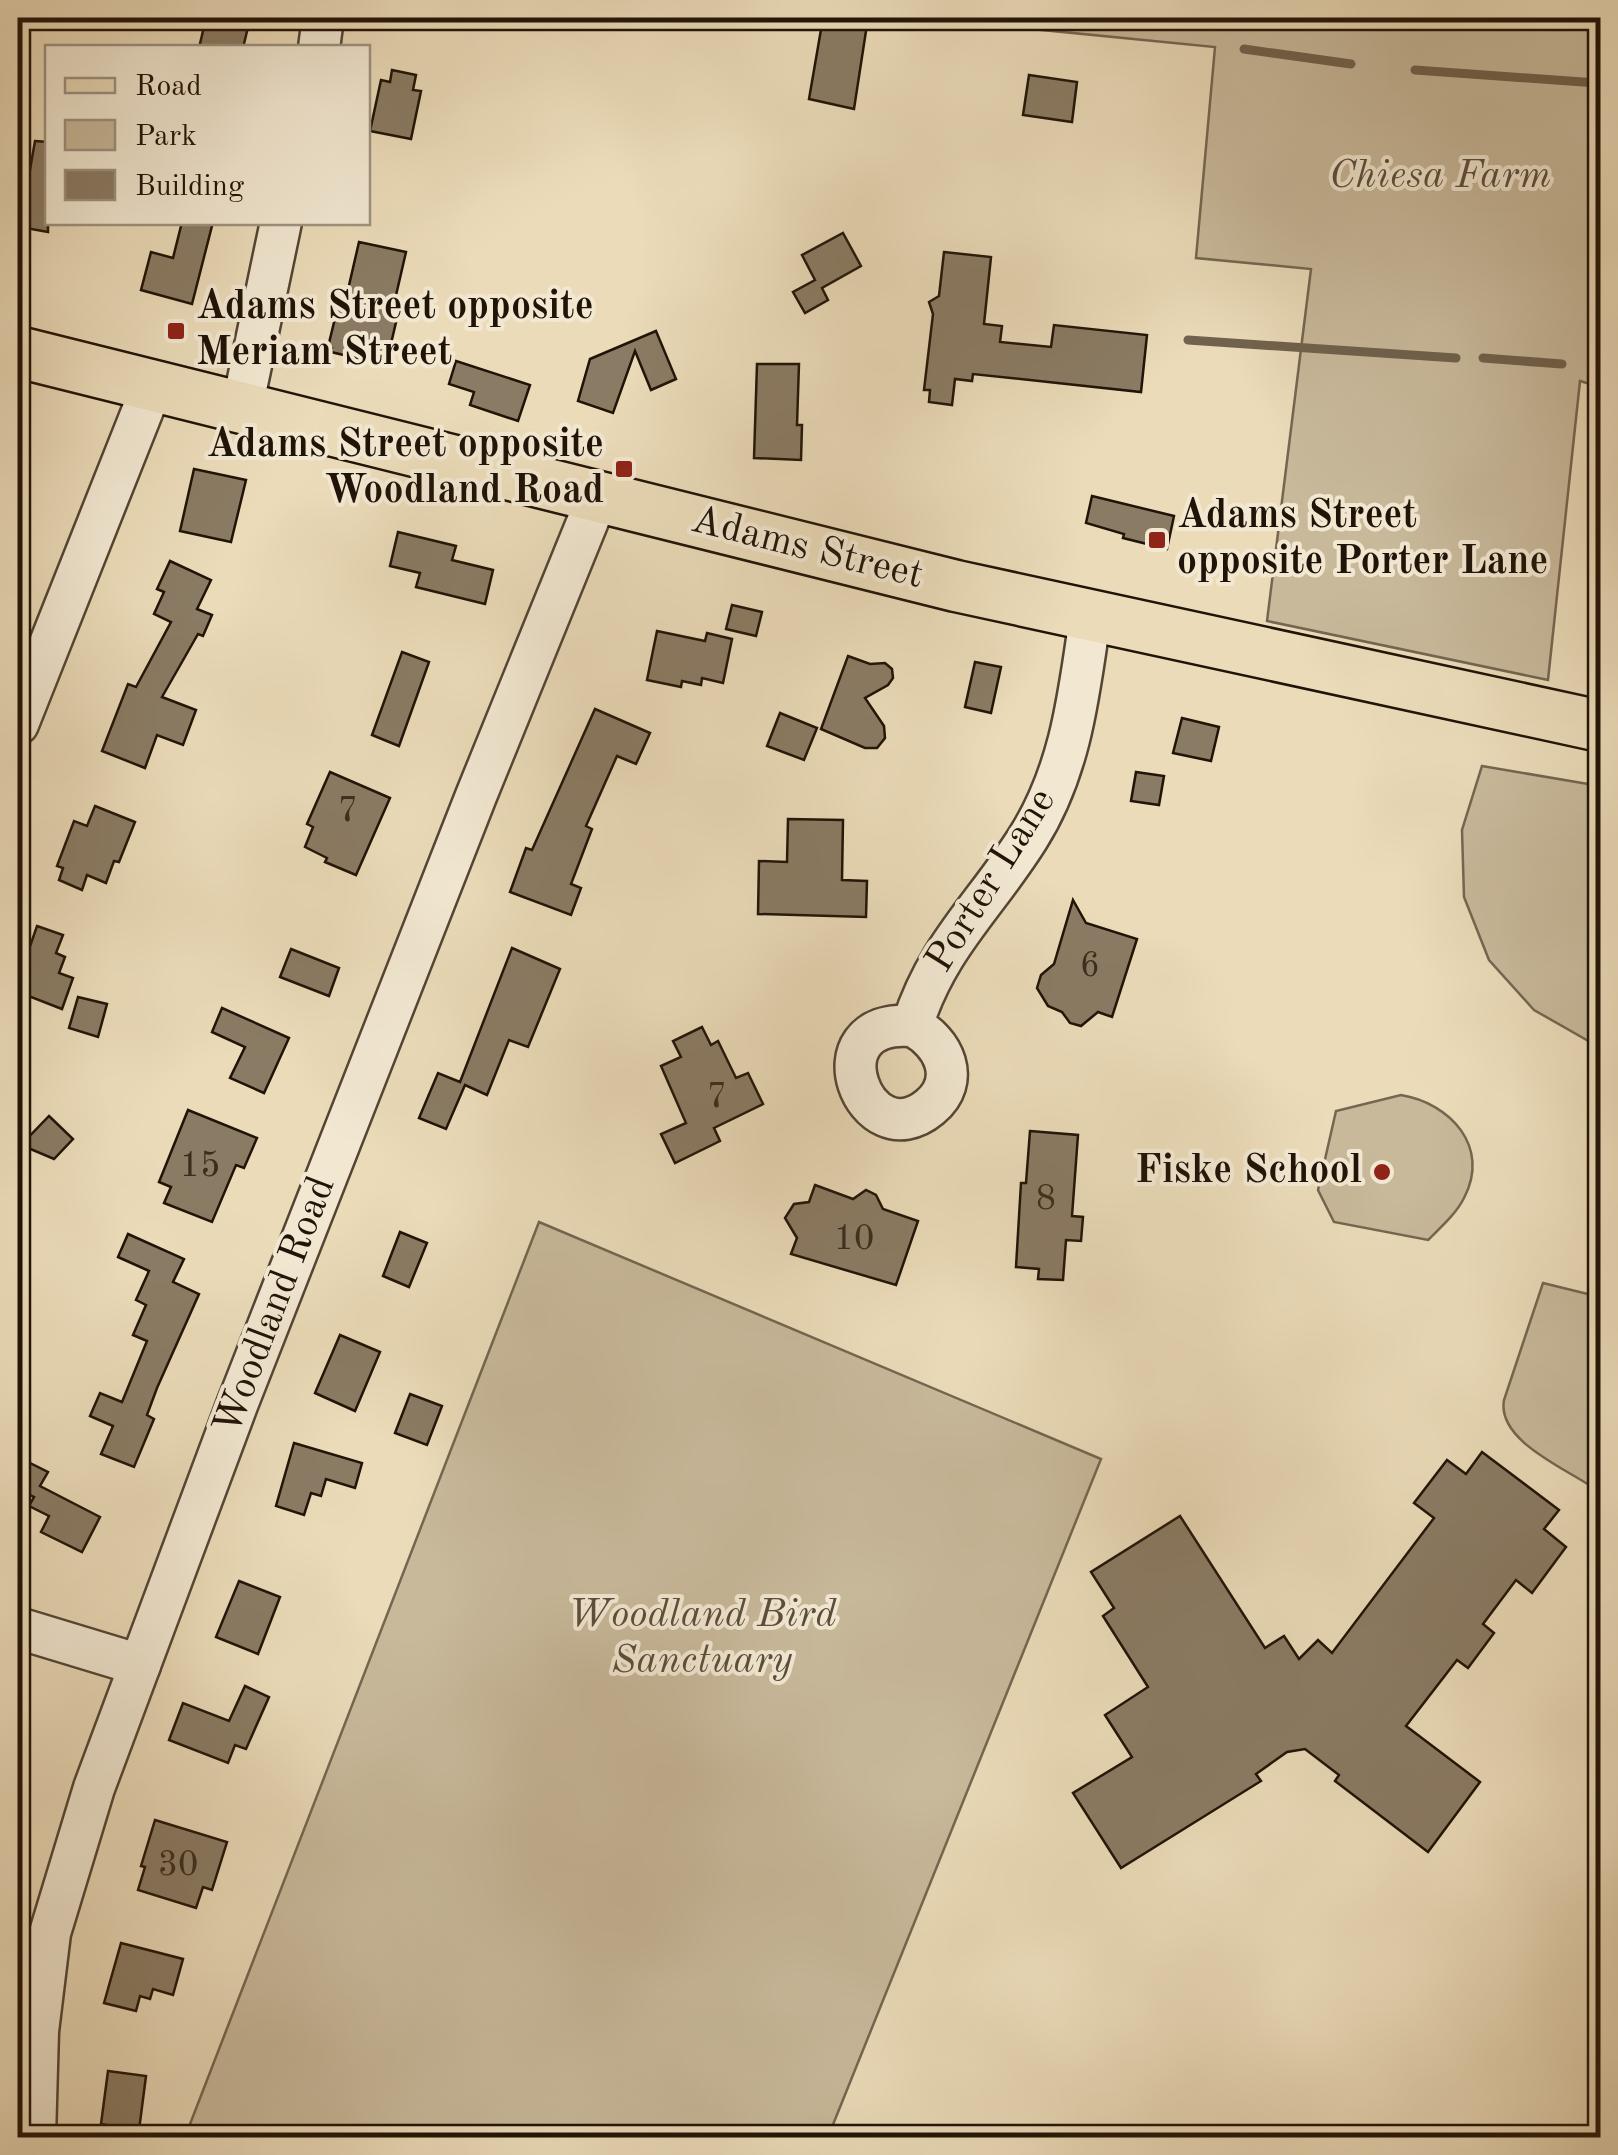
<svg xmlns="http://www.w3.org/2000/svg" width="1618" height="2155" viewBox="0 0 1618 2155" font-family="'Old Standard TT',serif">
	<style>
		.green { fill: #c8b99b; stroke: #746651; stroke-width: 2.5 }
		.lines { fill: none; stroke-linecap: round; stroke-linejoin: round }
		.stream { stroke: #70624d; stroke-width: 9 }
		.building { fill: #8a7b64; stroke: #201307; stroke-width: 2.5 }
		.minor-casing { stroke: #534534; stroke-width: 45 }
		.major-casing { stroke: #201307; stroke-width: 55 }
		.minor { stroke: #f2e8d2; stroke-width: 40 }
		.major { stroke: #ebdbb9; stroke-width: 50 }
		.poi-dot { fill: #8f2418; stroke: #f2e8d2; stroke-width: 4 }
		.labels { text-anchor: middle; dominant-baseline: central; stroke-width: 8; stroke-linejoin: round; paint-order: stroke }
		.number-label { font-size: 35px; fill: #3a2d1e }
		.park-label { font-size: 40px; font-style: italic; fill: #5b4d3b; stroke: #f2e8d2 }
		.poi-label { font-size: 40px; font-weight: bold; fill: #201307; stroke: #f2e8d2; text-anchor: start }
		.street-label { font-size: 40px; fill: #201307; stroke: #f2e8d2 }
	</style>
	<rect width="100%" height="100%" fill="#ebdbb9"/>
	<filter id="stains"><feTurbulence type="fractalNoise" baseFrequency=".002" numOctaves="4"/><feColorMatrix values="0 0 0 0 .2 0 0 0 0 .09 0 0 0 0 .02 0 0 0 .5 -.17"/></filter>
	<radialGradient id="worn" r=".72"><stop offset=".6" stop-color="#630" stop-opacity="0"/><stop offset="1" stop-color="#630" stop-opacity=".3"/></radialGradient>
	<g class="green">
		<polygon points="921,18 1600,18 1600,387 1580,381 1548,680 1267,621 1311,269 1196,258 1215,47"/>
		<polygon points="1482,766 1600,786 1600,1044 1592,1043 1534,1010 1489,960 1464,897 1462,830"/>
		<path d="M1401,1095c49,8 90,52 63,103 -8,16 -23,29 -36,42l-94,-18 -16,-32 18,-79z"/>
		<polygon points="539,1222 1101,1459 828,2137 185,2137"/>
		<path d="M1543,1283l57,14v130l-11,58c-29,-19 -92,-46 -85,-85z"/>
	</g>
	<g class="lines">
		<g class="stream">
			<polyline points="1586,18 1600,46"/>
			<polyline points="1244,49 1351,64"/>
			<polyline points="1415,70 1597,83"/>
			<polyline points="1188,340 1456,358"/>
			<polyline points="1483,358 1562,364"/>
		</g>
	</g>
	<g class="building">
		<polygon points="206,18 228,18 249,23 243,48 199,48"/>
		<polygon points="823,18 868,18 854,109 809,99"/>
		<polygon points="392,70 416,75 413,90 421,91 411,139 370,131 381,80 390,82"/>
		<polygon points="1029,75 1077,82 1072,122 1023,115"/>
		<polygon points="35,141 48,142 48,232 20,227"/>
		<polygon points="182,222 213,222 192,304 141,290 151,252 173,258"/>
		<polygon points="843,233 861,266 822,288 828,300 805,313 793,292 815,280 802,255"/>
		<polygon points="359,242 406,252 391,317 397,318 386,365 331,352 332,348 328,347 338,306 344,307"/>
		<polygon points="944,252 991,257 984,324 1002,326 1000,342 1051,347 1054,325 1147,335 1141,392 973,374 972,381 955,379 952,405 929,402 930,390 924,390 933,314 929,302 939,296"/>
		<polygon points="656,331 676,379 651,390 635,351 613,413 578,401 590,359"/>
		<polygon points="456,361 530,385 518,421 470,405 474,392 449,384"/>
		<polygon points="757,364 799,364 797,425 802,425 801,460 754,458"/>
		<polygon points="194,469 246,480 231,542 180,531"/>
		<polygon points="1092,496 1174,516 1167,549 1123,538 1124,534 1086,523"/>
		<polygon points="398,532 456,546 452,560 493,570 485,604 416,587 420,573 390,566"/>
		<polygon points="170,561 211,580 197,609 212,615 203,636 198,634 162,697 196,710 183,745 157,735 145,768 102,751 128,684 136,687 171,622 154,614 164,592 157,589"/>
		<polygon points="732,605 762,612 756,636 726,629"/>
		<polygon points="657,631 705,641 707,633 732,639 723,683 702,678 701,685 682,681 681,687 647,680"/>
		<polygon points="402,652 429,662 399,746 372,735"/>
		<polygon points="848,656 870,664 885,663 892,669 893,678 888,685 865,698 884,726 885,738 877,748 865,748 821,729"/>
		<polygon points="975,662 1001,667 991,713 965,707"/>
		<polygon points="595,709 650,733 636,764 617,756 586,826 592,829 571,884 581,888 571,915 510,892 526,848 532,850"/>
		<polygon points="780,713 817,728 804,760 767,746"/>
		<polygon points="1182,718 1219,727 1211,761 1173,753"/>
		<polygon points="330,772 390,798 356,875 325,862 327,858 305,847 313,827 307,824"/>
		<polygon points="1136,772 1164,776 1159,805 1131,801"/>
		<polygon points="95,806 135,822 119,862 114,861 106,883 87,875 82,890 59,880 63,868 57,866 74,821 87,826"/>
		<polygon points="788,819 843,820 842,880 867,881 866,917 758,914 759,861 787,862"/>
		<polygon points="1073,900 1086,923 1137,939 1112,1017 1098,1012 1081,1026 1070,1023 1062,1012 1048,1006 1037,988 1041,975 1054,964"/>
		<polygon points="37,926 63,935 56,953 65,957 59,973 73,978 62,1009 18,992 18,981"/>
		<polygon points="512,948 560,969 528,1047 509,1040 487,1095 465,1085 446,1129 419,1118 438,1073 460,1082"/>
		<polygon points="291,949 339,968 329,996 280,977"/>
		<polygon points="78,997 107,1004 98,1037 69,1028"/>
		<polygon points="222,1008 289,1038 264,1093 230,1078 245,1047 212,1032"/>
		<polygon points="702,1027 711,1045 718,1041 736,1078 748,1073 763,1104 714,1128 720,1141 675,1163 661,1134 686,1123 661,1066 681,1057 673,1041"/>
		<polygon points="188,1110 257,1138 244,1168 236,1165 212,1222 164,1203 171,1187 159,1182"/>
		<polygon points="49,1116 73,1139 54,1159 21,1145"/>
		<polygon points="1030,1131 1078,1135 1072,1216 1083,1217 1081,1241 1066,1240 1063,1280 1038,1279 1039,1269 1016,1267 1021,1183 1026,1183"/>
		<polygon points="815,1185 853,1199 866,1190 876,1195 883,1209 918,1221 896,1285 791,1254 797,1238 785,1218 794,1204 809,1202"/>
		<polygon points="400,1232 427,1243 409,1287 383,1276"/>
		<polygon points="128,1234 184,1259 173,1282 199,1294 157,1388 147,1415 154,1419 134,1467 101,1454 113,1426 90,1416 100,1393 122,1402 147,1341 133,1335 146,1305 136,1300 149,1271 118,1257"/>
		<polygon points="340,1335 380,1352 355,1411 315,1393"/>
		<polygon points="410,1394 442,1406 427,1445 395,1433"/>
		<polygon points="294,1443 362,1463 355,1488 326,1479 321,1496 311,1493 304,1515 276,1506"/>
		<polygon points="1482,1452 1559,1510 1544,1529 1566,1547 1532,1593 1516,1580 1483,1624 1494,1633 1468,1668 1457,1660 1406,1726 1480,1782 1428,1852 1335,1781 1339,1775 1305,1749 1287,1752 1256,1774 1261,1781 1121,1868 1073,1793 1132,1757 1105,1715 1148,1687 1103,1616 1114,1608 1091,1572 1180,1516 1265,1648 1284,1636 1299,1659 1318,1640 1332,1653 1434,1518 1414,1503 1447,1460 1466,1474"/>
		<polygon points="18,1457 48,1472 40,1486 100,1517 82,1552 41,1532 49,1516 29,1506 34,1497 18,1489"/>
		<polygon points="239,1581 280,1597 258,1654 216,1637"/>
		<polygon points="245,1686 269,1697 246,1749 235,1745 228,1763 169,1740 183,1703 229,1721"/>
		<polygon points="155,1820 227,1842 212,1890 203,1887 196,1908 138,1890 145,1867 141,1866"/>
		<polygon points="121,1943 183,1959 173,1995 153,1989 150,1999 140,1996 136,2011 104,2003"/>
		<polygon points="108,2071 146,2076 138,2138 106,2138 107,2125 101,2124"/>
	</g>
	<g class="lines">
		<defs>
			<g id="minor">
				<polyline points="319,48 323,18"/>
				<polyline points="242,408 281,222"/>
				<polyline points="18,724 144,407 148,386"/>
				<path d="M912,1026c32,15 50,55 18,81 -65,54 -120,-89 -18,-81 25,-80 74,-121 116,-188 43,-68 51,-144 62,-220"/>
				<polyline points="18,1628 140,1665"/>
				<polyline points="35,2138 38,2031 50,1933 94,1788 237,1405 476,796 598,496"/>
			</g>
			<polyline id="major" points="18,352 956,586 1600,726"/>
		</defs>
		<use href="#minor" class="minor-casing"/>
		<use href="#major" class="major-casing"/>
		<use href="#minor" class="minor"/>
		<use href="#major" class="major"/>
	</g>
	<g class="poi-dot">
		<rect x="166" y="321" width="20" height="20" rx="5"/>
		<rect x="614" y="459" width="20" height="20" rx="5"/>
		<rect x="1147" y="530" width="20" height="20" rx="5"/>
		<circle cx="1382" cy="1172" r="10"/>
	</g>
	<g class="labels">
		<g class="number-label">
			<text x="348" y="811">7</text>
			<text x="1090" y="966">6</text>
			<text x="717" y="1097">7</text>
			<text x="200" y="1166">15</text>
			<text x="1046" y="1199">8</text>
			<text x="854" y="1239">10</text>
			<text x="178" y="1865">30</text>
		</g>
		<g class="park-label">
			<text x="1440" y="177">Chiesa Farm</text>
			<text x="702" y="1616">Woodland Bird<tspan x="702" dy="46">Sanctuary</tspan></text>
		</g>
		<g class="poi-label">
			<text x="196" y="308">Adams Street opposite<tspan x="196" dy="46">Meriam Street</tspan></text>
			<text x="604" y="446" text-anchor="end">Adams Street opposite<tspan x="604" dy="46">Woodland Road</tspan></text>
			<text x="1177" y="517">Adams Street<tspan x="1177" dy="46">opposite Porter Lane</tspan></text>
			<text x="1362" y="1172" text-anchor="end">Fiske School</text>
		</g>
		<g class="street-label">
			<text transform="translate(807 549) rotate(14)">Adams Street</text>
			<text transform="translate(992 881) rotate(-58)">Porter Lane</text>
			<text transform="translate(276 1306) rotate(-69)">Woodland Road</text>
		</g>
	</g>
	<rect width="1618" height="2155" fill="none" stroke="#ebdbb9" stroke-width="60"/>
	<rect x="20" y="20" width="1578" height="2115" fill="none" stroke="#201307" stroke-width="5"/>
	<rect x="30" y="30" width="1558" height="2095" fill="none" stroke="#201307" stroke-width="2.5"/>
	<rect x="45" y="45" width="325" height="180" fill="#f2e8d2" stroke="#9e9381" stroke-width="2.5"/>
	<rect x="65" y="78" width="50" height="15" fill="#ebdbb9" stroke="#9e9381" stroke-width="2.5"/>
	<text x="135" y="95" font-size="30" fill="#201307">Road</text>
	<rect x="65" y="120" width="50" height="30" fill="#c8b99b" stroke="#9e9381" stroke-width="2.5"/>
	<text x="135" y="145" font-size="30" fill="#201307">Park</text>
	<rect x="65" y="170" width="50" height="30" fill="#8a7b64" stroke="#9e9381" stroke-width="2.5"/>
	<text x="135" y="195" font-size="30" fill="#201307">Building</text>
	<rect width="100%" height="100%" filter="url(#stains)"/>
	<rect width="100%" height="100%" fill="url(#worn)"/>
</svg>
